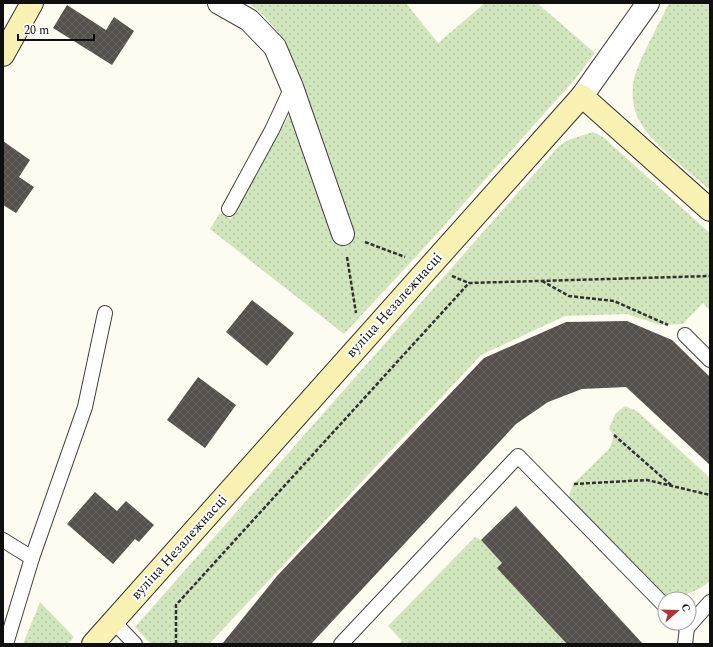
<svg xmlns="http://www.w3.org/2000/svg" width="713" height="647" viewBox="0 0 713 647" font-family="Spectral,serif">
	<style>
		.grass { fill: url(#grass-dots) }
		.building { fill: url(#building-cross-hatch) }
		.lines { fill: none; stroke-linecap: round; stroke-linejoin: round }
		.service-casing { stroke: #424242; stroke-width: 16 }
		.minor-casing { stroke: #424242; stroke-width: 24 }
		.secondary-casing { stroke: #313131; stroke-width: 24 }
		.path { stroke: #313131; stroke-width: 2.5; stroke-dasharray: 4 2; stroke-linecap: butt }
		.service { stroke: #fff; stroke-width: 14 }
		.minor { stroke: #fff; stroke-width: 22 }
		.secondary { stroke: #f8f1b2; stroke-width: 22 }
		.labels { text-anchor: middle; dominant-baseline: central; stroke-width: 4; stroke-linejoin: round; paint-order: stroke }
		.street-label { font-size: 14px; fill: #0f0f0f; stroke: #fff }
	</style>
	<defs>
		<pattern id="grass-dots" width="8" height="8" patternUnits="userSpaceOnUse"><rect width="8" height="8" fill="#d2e6bd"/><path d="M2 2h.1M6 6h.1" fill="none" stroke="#b3c4a1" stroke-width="1.8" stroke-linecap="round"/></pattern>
		<pattern id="building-cross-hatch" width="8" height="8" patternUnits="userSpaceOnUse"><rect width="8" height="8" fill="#56504c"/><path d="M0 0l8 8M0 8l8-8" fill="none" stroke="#696561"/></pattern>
	</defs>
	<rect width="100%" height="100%" fill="#fefbf1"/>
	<g class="grass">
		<path d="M249,3h157l32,40 47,-40h52l58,50 -19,25 -152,170 -80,86 -134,-105 10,-16 11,6 72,-129c-12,-39 -21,-61 -54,-87z"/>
		<path d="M669,3h41v187c-20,-18 -58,-45 -70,-68 -8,-14 -10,-35 -4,-50 9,-24 22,-46 33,-69z"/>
		<polygon points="593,132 603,137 710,233 710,310 703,303 683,324 660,325 627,314 565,316 481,355 209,644 151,644 135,627 559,146 568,140"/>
		<path d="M625,406l12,5 73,67v103c-17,14 -33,18 -54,12l-74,-77 -13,-20 4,-12 37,-36 4,-13 -5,-6 6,-15z"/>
		<polygon points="475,537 481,540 502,563 567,644 399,644 402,641 388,626"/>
		<polygon points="40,602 74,637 68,644 23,644"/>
	</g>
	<g class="building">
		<polygon points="67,5 106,30 114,17 134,31 112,65 53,28"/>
		<polygon points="3,141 30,160 19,177 34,187 16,213 3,205"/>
		<polygon points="252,300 294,333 267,366 226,332"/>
		<polygon points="627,321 672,340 710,377 710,465 626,387 582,389 548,402 516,424 311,644 222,644 277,576 484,358 566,322"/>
		<polygon points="198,377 236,405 205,448 167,420"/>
		<polygon points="95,492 117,511 126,501 154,525 139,542 135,539 113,564 67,524"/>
		<polygon points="516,506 620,619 643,644 567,644 554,630 497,568 502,563 481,540"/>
	</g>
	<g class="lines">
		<defs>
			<g id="service">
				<polyline points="229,209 272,130 292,87"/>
				<polyline points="685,335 710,360"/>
				<polyline points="3,540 32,558"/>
				<polyline points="113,621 135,644"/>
				<polyline points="682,623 687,628 710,602"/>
				<polyline points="6,644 32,558 85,407 105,313"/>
				<polyline points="341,644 518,456 665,606"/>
				<polyline points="685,644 687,628"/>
			</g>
			<g id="minor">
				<polyline points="219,3 249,20 275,47 292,87 343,234"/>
				<polyline points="582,96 648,3"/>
			</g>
			<g id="secondary">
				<polyline points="3,55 32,3"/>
				<polyline points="93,644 582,96 710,210"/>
			</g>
		</defs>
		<use href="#service" class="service-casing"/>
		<use href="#minor" class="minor-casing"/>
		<use href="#secondary" class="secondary-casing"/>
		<g class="path">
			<polyline points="365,242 405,257"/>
			<polyline points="347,257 356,313"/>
			<polyline points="452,276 469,283"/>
			<polyline points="542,281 569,296 614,301 668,325"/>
			<polyline points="614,435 671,485"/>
			<polyline points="574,484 647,480 710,495"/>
			<polyline points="176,644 176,605 469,283 710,276"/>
		</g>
		<use href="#service" class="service"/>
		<use href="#minor" class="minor"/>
		<use href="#secondary" class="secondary"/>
	</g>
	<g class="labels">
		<g class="street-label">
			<text transform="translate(394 305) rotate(-48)">вуліца Незалежнасці</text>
			<text transform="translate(179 547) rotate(-48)">вуліца Незалежнасці</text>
		</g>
	</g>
	<rect width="713" height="647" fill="none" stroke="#0f0f0f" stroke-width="8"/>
	<g transform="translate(677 611) rotate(70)"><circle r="19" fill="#ffffff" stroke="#9f9f9f"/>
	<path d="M0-3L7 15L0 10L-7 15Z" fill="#b23337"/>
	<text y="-6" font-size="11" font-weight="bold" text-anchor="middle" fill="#0f0f0f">С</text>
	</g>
	<path d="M18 34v6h76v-6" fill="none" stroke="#0f0f0f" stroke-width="2"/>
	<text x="24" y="34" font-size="12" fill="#0f0f0f" stroke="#ffffff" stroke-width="3" paint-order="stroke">20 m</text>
</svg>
